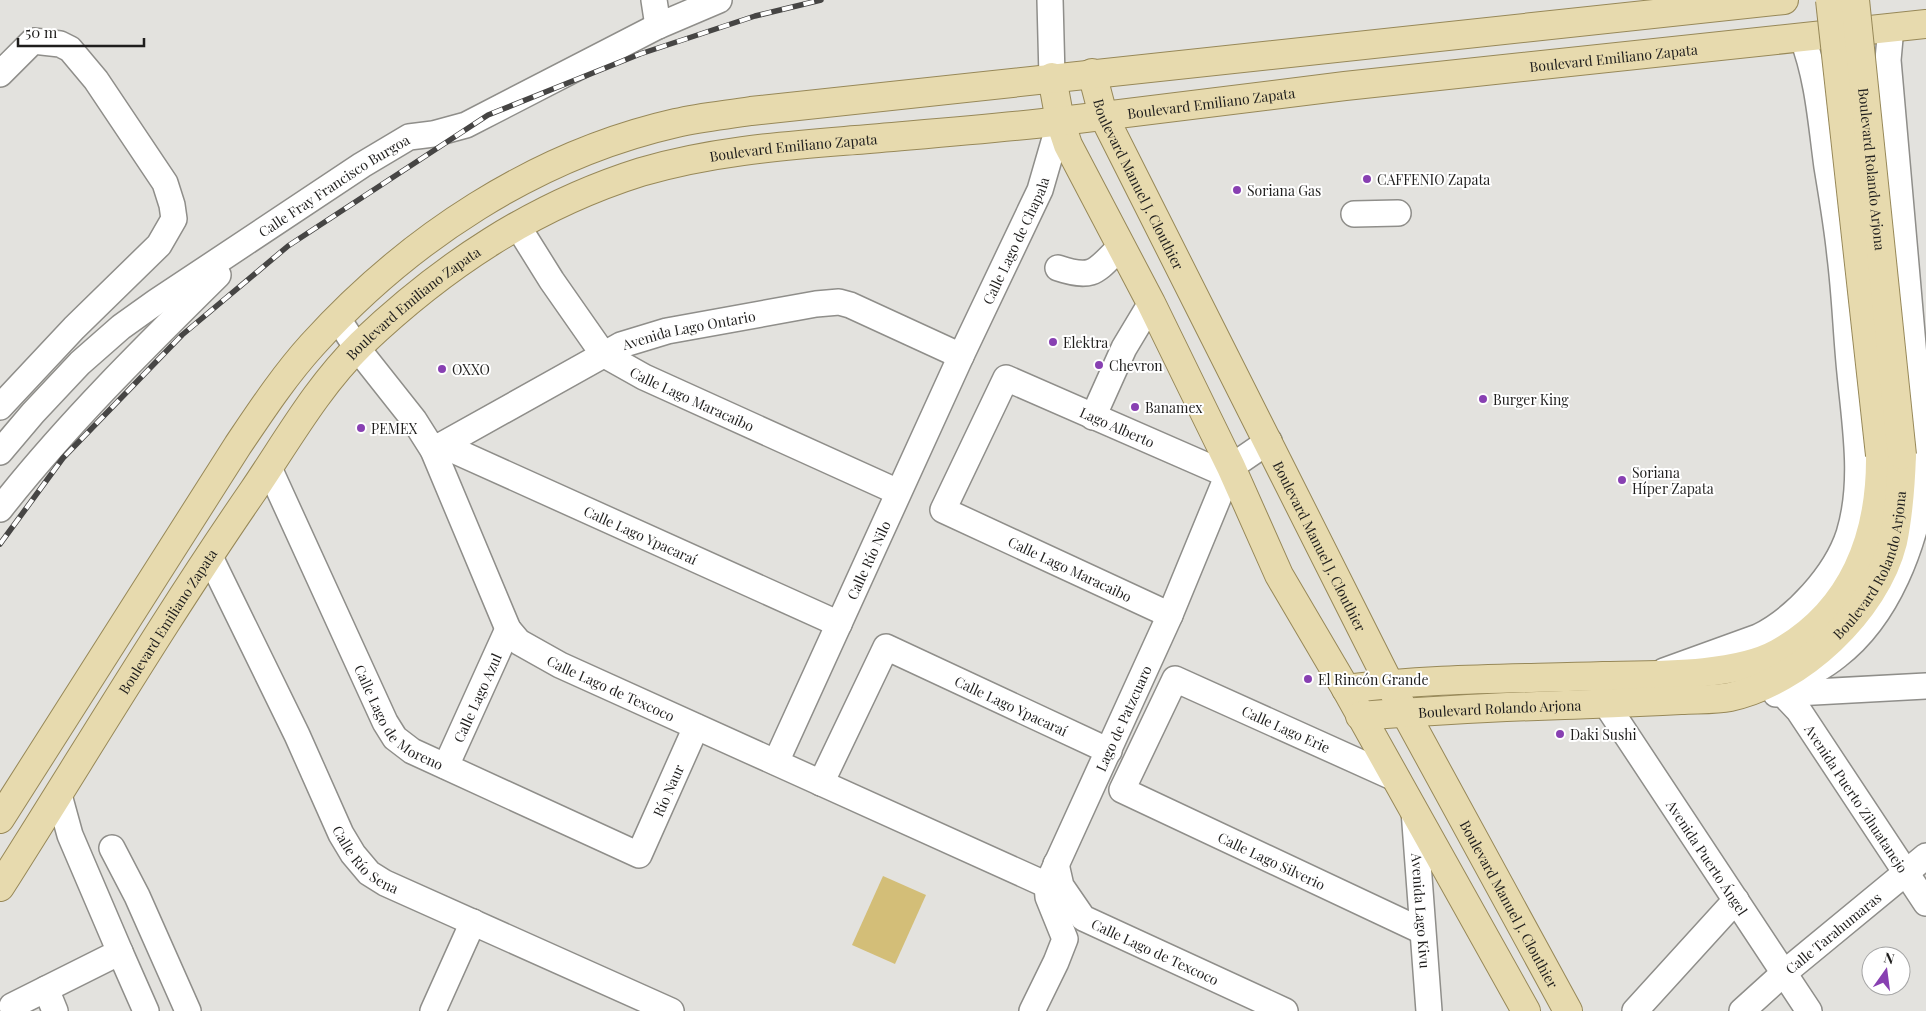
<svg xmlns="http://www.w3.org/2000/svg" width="1926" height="1011" viewBox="0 0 1926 1011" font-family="'Playfair Display',serif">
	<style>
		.green { fill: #d3be78 }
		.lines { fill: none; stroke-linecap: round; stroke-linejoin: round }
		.minor-casing { stroke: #8f8e8a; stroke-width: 28 }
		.major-casing { stroke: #978858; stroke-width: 30 }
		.minor { stroke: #fff; stroke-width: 25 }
		.major { stroke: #e7daae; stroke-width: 28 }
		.rail-casing { stroke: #464544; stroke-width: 5.5 }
		.rail { stroke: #fff; stroke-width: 4; stroke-dasharray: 11; stroke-linecap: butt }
		.major-bridge-casing { stroke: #978858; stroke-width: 30; stroke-linecap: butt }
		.major-bridge { stroke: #e7daae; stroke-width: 28 }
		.poi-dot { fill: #8840b2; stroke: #fff; stroke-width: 2 }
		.labels { text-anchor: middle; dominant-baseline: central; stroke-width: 4; stroke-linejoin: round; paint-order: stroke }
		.street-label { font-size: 14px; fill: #1f1e1d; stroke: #fff }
		.poi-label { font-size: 14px; fill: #1f1e1d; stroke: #fff; text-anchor: start }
	</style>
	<rect width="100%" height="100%" fill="#e3e2de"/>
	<polygon class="green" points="883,876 926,895 895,964 852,945"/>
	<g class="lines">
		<defs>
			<g id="minor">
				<polyline points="654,0 658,26"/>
				<polyline points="1050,0 1052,77"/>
				<polyline points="0,74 33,41 60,44 70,49 96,80 165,183 172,205 174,219 159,245 74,328 0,407"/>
				<polyline points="1354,214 1398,213"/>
				<path id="s1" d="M517,225l35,56 51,73 41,23 254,115"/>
				<path d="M1058,268c36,12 38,3 63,-22"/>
				<path id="s2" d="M338,319l19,29 57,72 19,30 75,179 11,13 41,23 487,220"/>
				<polyline points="1093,417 1124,348 1151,303"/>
				<path id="s3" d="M442,445l397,179"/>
				<path id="s4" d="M433,450l188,-105 46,-14 149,-27 23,-2 11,3 111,51"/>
				<path id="s5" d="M0,452l33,-39 47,-50 41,-36 35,-25 206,-137 47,-28 24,-3 33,-9 192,-99 61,-26"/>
				<path id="s6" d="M269,468l116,254 10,16 17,13 227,104 57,-128"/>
				<path d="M0,509c66,-84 142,-159 218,-234"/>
				<path id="s7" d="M209,555l88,180 44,99 12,20 16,19 16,10 286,128"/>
				<path id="s8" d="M1170,615l-227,-105 63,-132 222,97"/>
				<path d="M1664,671l94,-34c37,-18 78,-63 91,-103 16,-52 6,-108 1,-161 -4,-39 -5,-78 -10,-117 -3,-30 -8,-59 -13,-89 -6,-44 -9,-89 -25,-130"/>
				<polyline points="1776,694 1926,686"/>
				<path d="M1783,694l1,-7c18,-9 37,-18 53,-31 52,-40 77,-111 88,-174l-37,-422 3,-33"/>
				<path id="s9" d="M1783,694l16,17 127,192"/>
				<path id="s10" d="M1606,704l203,307"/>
				<path id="s11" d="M776,762l185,-406 79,-166 20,-69"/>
				<path id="s12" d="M446,766l62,-137"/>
				<path id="s13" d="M1397,779l-222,-100 -53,111 300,141"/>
				<path id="s14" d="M821,783l65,-136 223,104"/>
				<path id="s15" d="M1414,810l15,201"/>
				<polyline points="112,848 137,896 188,1011"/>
				<path id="s16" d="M1056,864l5,22 22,32 202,93"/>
				<polyline points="120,952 146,1011"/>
				<polyline points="46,989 55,1011"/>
				<polyline points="12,1006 120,952 70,835 59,795"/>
				<polyline points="433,1011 473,922"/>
				<path id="s17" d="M1032,1011l24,-49 9,-23 -17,-42 -1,-12 123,-270 61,-148 38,-26"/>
				<polyline points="1635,1011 1736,900"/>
				<path id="s18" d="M1742,1011l42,-38 142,-117"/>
			</g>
			<g id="major">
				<path id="s19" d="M1092,73l11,42 286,568 179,328"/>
				<polyline points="1052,77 1060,121 1068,145 1151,303 1231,467 1279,575 1346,689 1526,1011"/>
				<path d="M1346,689c85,-11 171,-10 257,-13 50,-1 132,1 175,-23 75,-42 103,-116 102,-198"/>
				<path id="s20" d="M1360,716c68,-5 136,-9 204,-11 39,-1 78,-3 117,-5 16,-1 34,0 49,-3 70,-15 146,-86 163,-155 6,-29 8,-58 9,-87"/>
				<path d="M0,819l238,-374c23,-34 46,-69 74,-100 96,-106 223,-190 364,-222 25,-6 50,-8 75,-12l1033,-111"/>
				<path id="s21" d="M0,887c84,-132 164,-267 253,-396 34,-50 64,-104 108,-147 82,-78 172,-138 280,-172 71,-21 142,-26 215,-32 68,-6 137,-11 205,-19 95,-11 190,-24 284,-35 194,-21 388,-41 581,-62"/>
			</g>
		</defs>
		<use href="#minor" class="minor-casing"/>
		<use href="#major" class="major-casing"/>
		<use href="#minor" class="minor"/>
		<use href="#major" class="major"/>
		<defs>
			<polyline id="rail" points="0,544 63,458 182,335 288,246 488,115 640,54 755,16 821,0"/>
		</defs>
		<use href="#rail" class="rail-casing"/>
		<use href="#rail" class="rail"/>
		<defs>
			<g id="major-bridge">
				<polyline points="1830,0 1880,455"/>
				<path id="s22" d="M1855,0l47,455"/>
			</g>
		</defs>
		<use href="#major-bridge" class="major-bridge-casing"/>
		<use href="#major-bridge" class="major-bridge"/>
	</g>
	<g class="poi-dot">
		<circle cx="1367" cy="179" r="5"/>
		<circle cx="1237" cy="190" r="5"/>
		<circle cx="1053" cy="342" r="5"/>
		<circle cx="1099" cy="365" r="5"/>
		<circle cx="442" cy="369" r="5"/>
		<circle cx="1483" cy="399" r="5"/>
		<circle cx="1135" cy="407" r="5"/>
		<circle cx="361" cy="428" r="5"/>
		<circle cx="1622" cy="480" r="5"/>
		<circle cx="1308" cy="679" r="5"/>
		<circle cx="1560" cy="734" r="5"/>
	</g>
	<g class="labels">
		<g class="street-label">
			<text stroke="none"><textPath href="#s21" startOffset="1964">Boulevard Emiliano Zapata</textPath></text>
			<text stroke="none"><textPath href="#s21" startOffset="1559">Boulevard Emiliano Zapata</textPath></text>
			<text stroke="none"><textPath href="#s21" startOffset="1139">Boulevard Emiliano Zapata</textPath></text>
			<text stroke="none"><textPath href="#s22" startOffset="170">Boulevard Rolando Arjona</textPath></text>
			<text stroke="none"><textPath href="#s19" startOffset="121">Boulevard Manuel J. Clouthier</textPath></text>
			<text stroke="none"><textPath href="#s5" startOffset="430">Calle Fray Francisco Burgoa</textPath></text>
			<text stroke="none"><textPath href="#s11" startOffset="574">Calle Lago de Chapala</textPath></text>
			<text stroke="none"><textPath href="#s21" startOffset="719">Boulevard Emiliano Zapata</textPath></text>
			<text stroke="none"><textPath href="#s4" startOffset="285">Avenida Lago Ontario</textPath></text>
			<text stroke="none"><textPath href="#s1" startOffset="255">Calle Lago Maracaibo</textPath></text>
			<text stroke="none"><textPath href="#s8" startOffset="518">Lago Alberto</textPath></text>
			<text stroke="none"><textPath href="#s3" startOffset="218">Calle Lago Ypacaraí</textPath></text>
			<text stroke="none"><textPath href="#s19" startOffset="526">Boulevard Manuel J. Clouthier</textPath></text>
			<text stroke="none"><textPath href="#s11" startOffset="222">Calle Río Nilo</textPath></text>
			<text stroke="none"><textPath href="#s20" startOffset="575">Boulevard Rolando Arjona</textPath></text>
			<text transform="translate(1070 569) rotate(25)">Calle Lago Maracaibo</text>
			<text stroke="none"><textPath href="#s21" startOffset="314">Boulevard Emiliano Zapata</textPath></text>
			<text stroke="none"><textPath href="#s2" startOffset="476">Calle Lago de Texcoco</textPath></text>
			<text stroke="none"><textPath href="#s12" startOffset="75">Calle Lago Azul</textPath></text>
			<text stroke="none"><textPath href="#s14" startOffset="289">Calle Lago Ypacaraí</textPath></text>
			<text stroke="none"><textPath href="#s20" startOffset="140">Boulevard Rolando Arjona</textPath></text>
			<text stroke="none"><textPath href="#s6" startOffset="285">Calle Lago de Moreno</textPath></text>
			<text stroke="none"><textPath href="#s17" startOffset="320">Lago de Patzcuaro</textPath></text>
			<text transform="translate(1286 729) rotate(24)">Calle Lago Erie</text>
			<text stroke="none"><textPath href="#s6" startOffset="640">Río Naur</textPath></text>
			<text stroke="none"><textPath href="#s9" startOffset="128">Avenida Puerto Zihuatanejo</textPath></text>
			<text stroke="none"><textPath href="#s7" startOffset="345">Calle Río Sena</textPath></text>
			<text stroke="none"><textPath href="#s10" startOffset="184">Avenida Puerto Ángel</textPath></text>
			<text stroke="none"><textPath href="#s13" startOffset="532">Calle Lago Silverio</textPath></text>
			<text stroke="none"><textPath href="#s19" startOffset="931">Boulevard Manuel J. Clouthier</textPath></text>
			<text stroke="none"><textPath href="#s15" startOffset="101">Avenida Lago Kivu</textPath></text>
			<text stroke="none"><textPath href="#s18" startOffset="120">Calle Tarahumaras</textPath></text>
			<text stroke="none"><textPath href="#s16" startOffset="141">Calle Lago de Texcoco</textPath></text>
		</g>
		<g class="poi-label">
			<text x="1377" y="179">CAFFENIO Zapata</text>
			<text x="1247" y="190">Soriana Gas</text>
			<text x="1063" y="342">Elektra</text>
			<text x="1109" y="365">Chevron</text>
			<text x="452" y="369">OXXO</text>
			<text x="1493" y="399">Burger King</text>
			<text x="1145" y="407">Banamex</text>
			<text x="371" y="428">PEMEX</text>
			<text x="1632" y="472">Soriana<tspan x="1632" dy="16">Híper Zapata</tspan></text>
			<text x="1318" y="679">El Rincón Grande</text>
			<text x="1570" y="734">Daki Sushi</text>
		</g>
	</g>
	<g transform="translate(1886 971) rotate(14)"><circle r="24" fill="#ffffff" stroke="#a5a5a5"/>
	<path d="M0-4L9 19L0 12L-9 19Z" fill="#8840b2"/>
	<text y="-8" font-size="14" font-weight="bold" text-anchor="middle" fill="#1f1e1d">N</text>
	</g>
	<path d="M18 38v8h126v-8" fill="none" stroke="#1f1e1d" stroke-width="2.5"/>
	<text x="25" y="38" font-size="15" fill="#1f1e1d" stroke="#ffffff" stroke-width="4" paint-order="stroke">50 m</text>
</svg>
